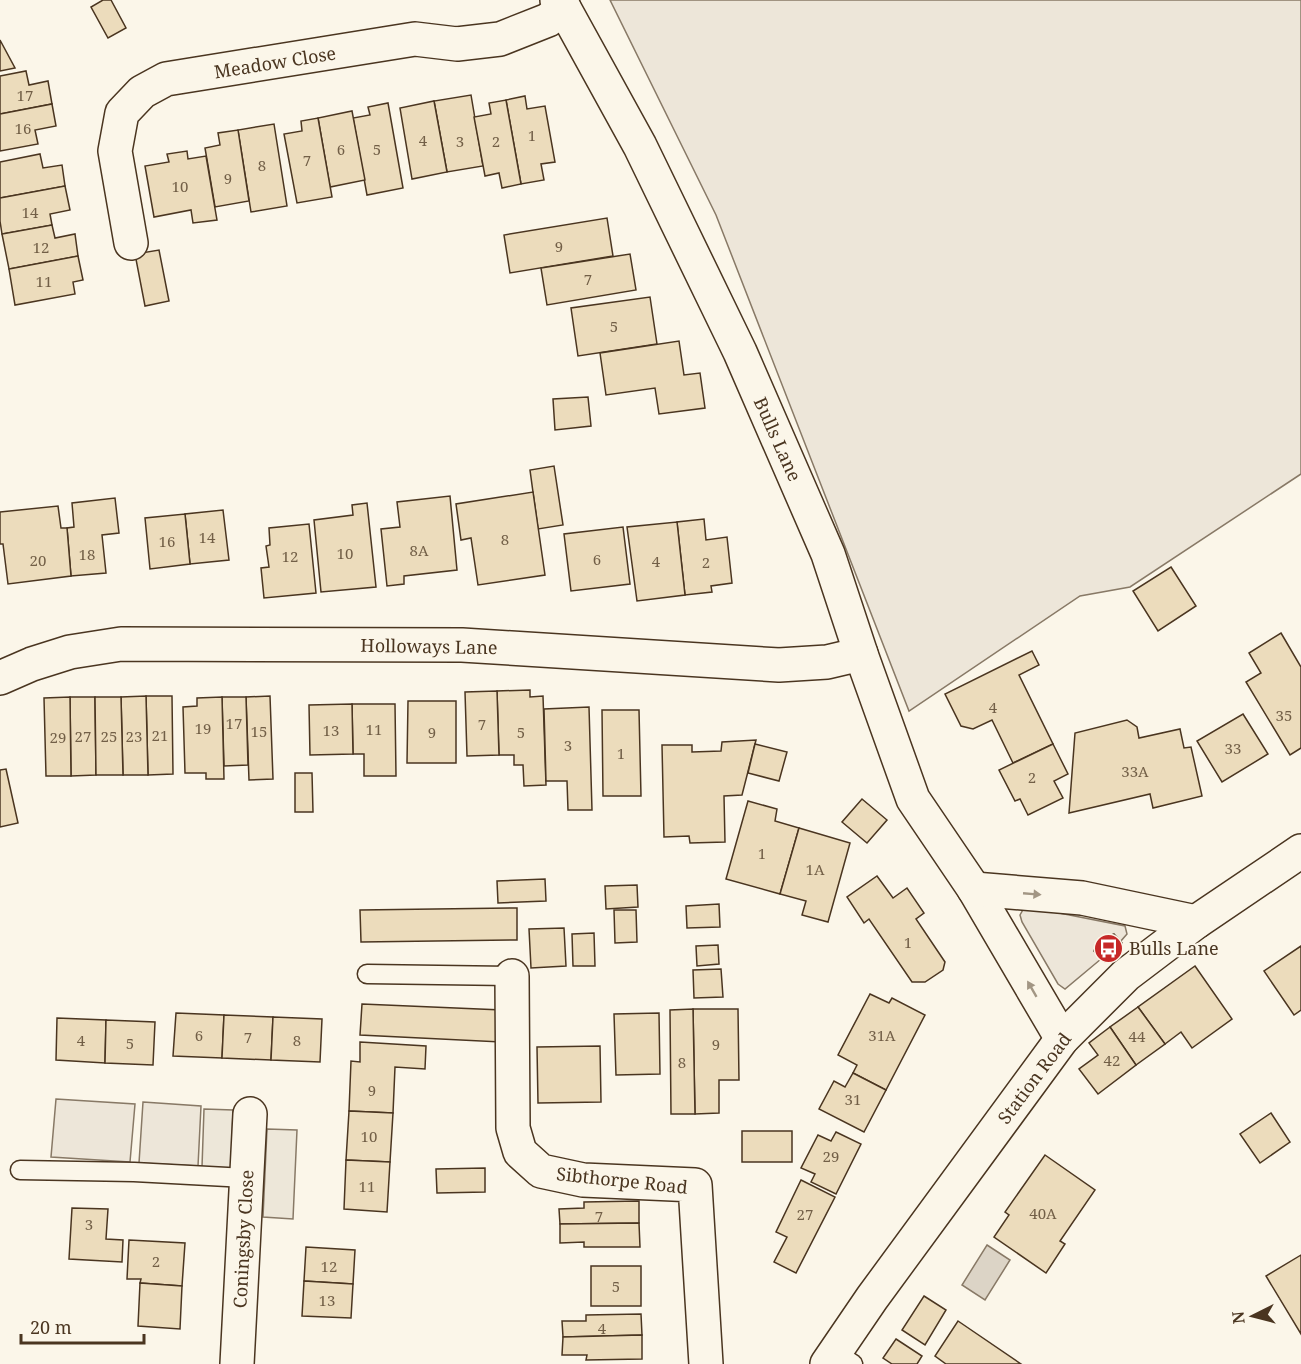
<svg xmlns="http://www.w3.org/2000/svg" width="1301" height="1364" viewBox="0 0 1301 1364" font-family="'Noto Serif',serif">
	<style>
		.green { fill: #ede6d9; stroke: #887966; stroke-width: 1.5 }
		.parking { fill: #ede7d9; stroke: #887966; stroke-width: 1.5 }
		.water { fill: #dcd4c6; stroke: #887966; stroke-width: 1.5 }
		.building { fill: #ecdcbc; stroke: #4a3520; stroke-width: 1.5 }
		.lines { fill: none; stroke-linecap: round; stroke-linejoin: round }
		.service-casing { stroke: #4a3520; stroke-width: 21 }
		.minor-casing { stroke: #4a3520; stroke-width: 36 }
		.tertiary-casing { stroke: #4a3520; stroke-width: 36 }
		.service { stroke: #fbf6e9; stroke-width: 18 }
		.minor { stroke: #fbf6e9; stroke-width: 33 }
		.tertiary { stroke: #fbf6e9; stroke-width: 33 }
		.oneway { fill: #a29684 }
		.labels { text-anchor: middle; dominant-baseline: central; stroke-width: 4.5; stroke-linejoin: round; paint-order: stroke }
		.number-label { font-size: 15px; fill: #725f47 }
		.street-label { font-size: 18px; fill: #4a3520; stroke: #fbf6e9 }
		.poi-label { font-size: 18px; fill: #4a3520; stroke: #fbf6e9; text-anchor: start }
	</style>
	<rect width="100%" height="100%" fill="#fbf6e9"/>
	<g class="green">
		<polygon points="610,0 1301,0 1301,474 1130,587 1080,596 909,711 716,215"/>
		<polygon points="1029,907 1125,926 1127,934 1120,942 1113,934 1094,950 1101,959 1065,989 1058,984 1022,922 1020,915 1024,908"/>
		<polygon points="56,1099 135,1104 130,1162 51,1157"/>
		<polygon points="143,1102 201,1106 198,1166 139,1163"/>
	</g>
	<g class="parking">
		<polygon points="204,1109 233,1110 231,1168 202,1167"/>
		<polygon points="267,1129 297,1130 293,1219 263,1217"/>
	</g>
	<polygon class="water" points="987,1245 1010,1260 985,1300 962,1285"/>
	<g class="building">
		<polygon points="103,0 111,0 126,28 108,38 91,7"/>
		<polygon points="0,40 15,68 0,71"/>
		<polygon points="26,71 29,85 48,81 52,104 0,114 0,76"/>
		<polygon points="471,95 483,166 447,172 434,101"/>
		<polygon points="525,96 527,109 545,106 555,162 541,164 544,180 521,184 506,100"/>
		<polygon points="506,100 521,184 502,188 499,173 485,176 474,117 491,114 489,103"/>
		<polygon points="434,101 447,172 412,179 400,108"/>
		<polygon points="388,103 403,188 367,195 353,118 370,115 368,107"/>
		<polygon points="52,104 56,126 35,130 38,144 0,151 0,114"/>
		<polygon points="352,111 365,180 330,187 318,118"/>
		<polygon points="318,118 332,197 297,203 284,134 302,131 301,121"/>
		<polygon points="274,124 287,206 251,212 238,130"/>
		<polygon points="238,130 249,201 215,207 205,148 220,145 218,133"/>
		<polygon points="187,151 188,159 206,156 217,220 193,223 191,210 154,217 145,166 169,162 167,154"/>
		<polygon points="40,154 43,168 62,165 65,186 0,198 0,162"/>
		<polygon points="65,186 70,210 50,214 52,225 2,234 0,221 0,198"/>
		<polygon points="607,218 613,256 510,273 504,235"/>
		<polygon points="52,225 55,238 75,234 78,256 9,269 2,234"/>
		<polygon points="159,250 169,301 145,306 135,254"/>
		<polygon points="630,254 636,290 547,305 541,268"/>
		<polygon points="78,256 83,280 73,282 75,294 15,305 9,269"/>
		<polygon points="650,297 657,344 578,356 571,308"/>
		<polygon points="679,341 684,375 700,373 705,408 659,414 655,388 606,395 600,353"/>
		<polygon points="588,397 591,426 555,430 553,399"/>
		<polygon points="554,466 563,525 538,529 530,470"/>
		<polygon points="533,492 545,575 478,585 471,538 461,540 456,504"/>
		<polygon points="450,496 457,570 404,576 404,584 387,586 381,529 400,527 397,502"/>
		<polygon points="115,498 119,533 102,535 106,573 71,576 67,528 74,527 72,503"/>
		<polygon points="367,503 376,587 321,592 314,520 353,515 352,505"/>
		<polygon points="58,506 61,528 67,528 71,576 8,584 3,544 0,544 0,512"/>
		<polygon points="223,510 229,560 190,564 185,514"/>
		<polygon points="185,514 190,564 150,569 145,518"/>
		<polygon points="704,519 706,540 727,537 732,583 711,586 712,592 685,595 677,522"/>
		<polygon points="677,522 685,595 637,601 627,527"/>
		<polygon points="309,524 316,593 264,598 261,568 269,567 266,546 270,545 269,528"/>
		<polygon points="623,527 630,584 571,591 564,534"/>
		<polygon points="1171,567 1196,606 1158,631 1133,591"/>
		<polygon points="1281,633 1301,667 1301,748 1290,755 1246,682 1261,673 1249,653"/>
		<polygon points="1032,651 1039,665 1019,675 1053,744 1013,763 992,720 973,729 961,726 945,694"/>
		<polygon points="530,690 530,697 543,696 546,785 524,786 523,765 514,765 514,755 499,755 497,691"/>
		<polygon points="497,691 499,755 467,756 465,692"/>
		<polygon points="146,696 172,696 173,774 148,775"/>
		<polygon points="146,696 148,775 123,775 121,697"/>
		<polygon points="270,696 273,779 249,780 246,697"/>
		<polygon points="70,697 95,697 96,775 71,776"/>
		<polygon points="70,697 71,776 46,776 44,698"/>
		<polygon points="95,697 121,697 123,775 96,775"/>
		<polygon points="222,697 246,697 248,765 224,766"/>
		<polygon points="222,697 224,779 206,779 206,773 185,773 183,707 197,706 197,698"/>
		<polygon points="408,701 456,701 456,763 407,763"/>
		<polygon points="352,704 395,704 396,776 364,776 364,754 353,754"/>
		<polygon points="352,704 353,754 310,755 309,705"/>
		<polygon points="589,707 592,810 568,810 567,781 546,781 544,709"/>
		<polygon points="602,710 639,710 641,796 603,796"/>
		<polygon points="1243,714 1268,754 1222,782 1197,741"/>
		<polygon points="1127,720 1137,727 1139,738 1180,729 1184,748 1191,747 1202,796 1153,808 1150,794 1069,813 1075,733"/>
		<polygon points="756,740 742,795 724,796 725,842 690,843 689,836 664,837 662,745 692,745 692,752 721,751 722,742"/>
		<polygon points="755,744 787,752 779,781 748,773"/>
		<polygon points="1053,744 1068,774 1054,781 1063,798 1028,815 1020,799 1015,801 999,770"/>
		<polygon points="6,769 18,823 0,827 0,770"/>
		<polygon points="295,773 312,773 313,812 295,812"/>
		<polygon points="862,799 887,820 867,843 842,822"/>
		<polygon points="748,801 777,809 775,821 799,828 780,894 726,879"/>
		<polygon points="799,828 850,843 828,922 802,915 806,901 780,894"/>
		<polygon points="877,876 893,898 907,888 924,913 916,919 945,962 943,970 925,982 912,982 869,919 864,923 847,897"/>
		<polygon points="545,879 546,901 498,903 497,881"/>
		<polygon points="637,885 638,907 606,909 605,886"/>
		<polygon points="719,904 720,927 687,928 686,906"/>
		<polygon points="517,908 517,940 361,942 360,910"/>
		<polygon points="614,910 636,910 637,942 615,943"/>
		<polygon points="564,928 566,966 531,968 529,929"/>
		<polygon points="594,933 595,966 573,966 572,934"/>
		<polygon points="1114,934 1122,943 1102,960 1094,951"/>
		<polygon points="718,945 719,964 697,966 696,946"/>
		<polygon points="1301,946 1301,1010 1294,1015 1264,971"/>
		<polygon points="1195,966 1232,1019 1192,1048 1181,1032 1165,1044 1138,1007"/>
		<polygon points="721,969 723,997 694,998 693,970"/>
		<polygon points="870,994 889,1003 892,998 925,1015 886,1090 853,1073 857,1065 838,1055"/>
		<polygon points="362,1004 502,1010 501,1042 360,1035"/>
		<polygon points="1138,1007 1165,1044 1136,1065 1110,1027"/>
		<polygon points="693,1009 738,1009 739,1080 719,1080 719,1113 695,1114"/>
		<polygon points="693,1009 695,1114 671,1114 670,1010"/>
		<polygon points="176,1013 224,1015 222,1058 173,1056"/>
		<polygon points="659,1013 660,1074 616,1075 614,1014"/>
		<polygon points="224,1015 273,1017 271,1060 222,1058"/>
		<polygon points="273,1017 322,1019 320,1062 271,1060"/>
		<polygon points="57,1018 106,1020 105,1063 56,1060"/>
		<polygon points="106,1020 155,1022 153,1065 105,1063"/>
		<polygon points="1110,1027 1136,1065 1098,1094 1079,1069 1098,1055 1089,1043"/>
		<polygon points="360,1042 426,1046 425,1069 395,1067 393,1113 349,1111 351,1061 360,1062"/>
		<polygon points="600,1046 601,1102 538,1103 537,1047"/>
		<polygon points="853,1073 886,1090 864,1132 819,1109 834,1081 845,1087"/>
		<polygon points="349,1111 393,1113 390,1162 346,1160"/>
		<polygon points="1271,1113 1290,1142 1260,1163 1240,1134"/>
		<rect x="742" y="1131" width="50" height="31"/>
		<polygon points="836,1132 861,1144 836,1194 811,1182 815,1174 801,1168 818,1135 831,1141"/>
		<polygon points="1045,1155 1095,1190 1060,1241 1065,1244 1046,1273 994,1237 1009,1215 1005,1212"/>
		<polygon points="346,1160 390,1162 387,1212 344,1209"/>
		<polygon points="485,1168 485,1192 437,1193 436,1169"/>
		<polygon points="801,1180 835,1197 796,1273 774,1262 787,1237 776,1232"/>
		<polygon points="639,1201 639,1223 560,1224 559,1209 584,1208 584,1202"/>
		<polygon points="72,1208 108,1209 106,1239 123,1240 122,1262 69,1259"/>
		<polygon points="639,1223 640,1247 584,1247 584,1242 560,1243 560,1224"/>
		<polygon points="129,1240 185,1243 182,1286 140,1283 141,1279 127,1279"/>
		<polygon points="306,1247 355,1250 353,1284 304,1281"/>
		<polygon points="1301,1255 1301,1334 1266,1276"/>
		<rect x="591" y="1266" width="50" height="40"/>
		<polygon points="304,1281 353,1284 351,1318 302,1316"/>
		<polygon points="140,1283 182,1286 180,1329 138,1326"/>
		<polygon points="924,1296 946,1310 925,1345 902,1330"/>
		<polygon points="641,1314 642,1335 563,1337 562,1321 586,1321 586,1315"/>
		<polygon points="958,1321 1021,1364 946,1364 935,1356"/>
		<polygon points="642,1335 642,1359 586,1360 587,1355 562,1355 563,1337"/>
		<polygon points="896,1339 922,1356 917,1364 892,1364 883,1358"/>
	</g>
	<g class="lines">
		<defs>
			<g id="service">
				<polyline points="367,974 512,976"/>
				<polyline points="20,1170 134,1172 246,1178"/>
				<polyline points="835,1352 853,1364"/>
			</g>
			<g id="minor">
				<polyline points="557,0 564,8 640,146 740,352 828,554 861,654 913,799 974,889 1062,1039"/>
				<polyline points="131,243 115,151 122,113 142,92 166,79 415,39 457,44 500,39 548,20 564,8"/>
				<polyline points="0,678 32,664 70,652 121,644 462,645 779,665 827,662 861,654"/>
				<polyline points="974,889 1082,898 1196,922"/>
				<polyline points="512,976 513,1128 520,1152 541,1171 583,1180 695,1185 706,1364"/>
				<polyline points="237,1364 250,1114"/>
			</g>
			<polyline id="tertiary" points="827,1364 872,1298 1062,1039 1126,975 1196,922 1301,851"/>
		</defs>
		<use href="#service" class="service-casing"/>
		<use href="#minor" class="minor-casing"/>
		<use href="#tertiary" class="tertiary-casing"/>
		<use href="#service" class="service"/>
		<use href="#minor" class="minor"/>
		<use href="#tertiary" class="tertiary"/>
	</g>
	<defs><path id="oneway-solid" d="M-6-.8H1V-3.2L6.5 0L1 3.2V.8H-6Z" transform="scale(1.5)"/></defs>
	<g class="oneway">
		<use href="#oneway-solid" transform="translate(1032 894) rotate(5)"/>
		<use href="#oneway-solid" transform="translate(1032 989) rotate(-120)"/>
	</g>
	<defs>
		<symbol id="bus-disc" viewBox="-11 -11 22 22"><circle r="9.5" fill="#c62828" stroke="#fbf6e9"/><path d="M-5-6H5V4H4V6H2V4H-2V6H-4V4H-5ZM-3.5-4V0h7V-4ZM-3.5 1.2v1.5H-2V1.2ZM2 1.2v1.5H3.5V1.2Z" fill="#fff"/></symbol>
	</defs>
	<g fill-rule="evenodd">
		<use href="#bus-disc" x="1092" y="932" width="33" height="33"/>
	</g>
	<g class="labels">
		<g class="number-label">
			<text x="25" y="95">17</text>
			<text x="23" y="128">16</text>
			<text x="532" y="135">1</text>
			<text x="423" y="140">4</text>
			<text x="460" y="141">3</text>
			<text x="496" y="141">2</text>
			<text x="341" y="149">6</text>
			<text x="377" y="149">5</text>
			<text x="307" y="160">7</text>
			<text x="262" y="165">8</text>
			<text x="228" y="178">9</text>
			<text x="180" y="186">10</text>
			<text x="30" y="212">14</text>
			<text x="559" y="246">9</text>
			<text x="41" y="247">12</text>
			<text x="588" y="279">7</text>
			<text x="44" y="281">11</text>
			<text x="614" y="326">5</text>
			<text x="207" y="537">14</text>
			<text x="505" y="539">8</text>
			<text x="167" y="541">16</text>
			<text x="419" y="550">8A</text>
			<text x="345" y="553">10</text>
			<text x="87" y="554">18</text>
			<text x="290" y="556">12</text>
			<text x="597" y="559">6</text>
			<text x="38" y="560">20</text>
			<text x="656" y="561">4</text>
			<text x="706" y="562">2</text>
			<text x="993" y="707">4</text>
			<text x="1284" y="715">35</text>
			<text x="234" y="723">17</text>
			<text x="482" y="724">7</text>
			<text x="203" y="728">19</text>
			<text x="374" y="729">11</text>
			<text x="331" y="730">13</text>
			<text x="259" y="731">15</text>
			<text x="432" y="732">9</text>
			<text x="521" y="732">5</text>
			<text x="160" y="735">21</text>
			<text x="83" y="736">27</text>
			<text x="109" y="736">25</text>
			<text x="134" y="736">23</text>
			<text x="58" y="737">29</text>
			<text x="568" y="745">3</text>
			<text x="1233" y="748">33</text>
			<text x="621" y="753">1</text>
			<text x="1135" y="771">33A</text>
			<text x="1032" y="777">2</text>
			<text x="762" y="853">1</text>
			<text x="815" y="869">1A</text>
			<text x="908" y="942">1</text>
			<text x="199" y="1035">6</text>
			<text x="882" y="1035">31A</text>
			<text x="1137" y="1036">44</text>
			<text x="248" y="1037">7</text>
			<text x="81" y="1040">4</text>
			<text x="297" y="1040">8</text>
			<text x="130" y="1043">5</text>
			<text x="716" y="1044">9</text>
			<text x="1112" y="1060">42</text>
			<text x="682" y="1062">8</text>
			<text x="372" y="1090">9</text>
			<text x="853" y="1099">31</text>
			<text x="369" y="1136">10</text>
			<text x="831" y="1156">29</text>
			<text x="367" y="1186">11</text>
			<text x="1043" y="1213">40A</text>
			<text x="805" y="1214">27</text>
			<text x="599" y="1216">7</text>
			<text x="89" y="1224">3</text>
			<text x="156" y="1261">2</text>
			<text x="329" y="1266">12</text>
			<text x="616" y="1286">5</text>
			<text x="327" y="1300">13</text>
			<text x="602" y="1328">4</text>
		</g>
		<g class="street-label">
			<text transform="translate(275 62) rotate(-9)">Meadow Close</text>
			<text transform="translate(778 439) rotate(66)">Bulls Lane</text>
			<text transform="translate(429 646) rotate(1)">Holloways Lane</text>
			<text transform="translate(1034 1078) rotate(-53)">Station Road</text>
			<text transform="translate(622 1180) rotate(6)">Sibthorpe Road</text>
			<text transform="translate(243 1239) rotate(-87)">Coningsby Close</text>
		</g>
		<g class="poi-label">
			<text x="1129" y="948">Bulls Lane</text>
		</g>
	</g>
	<g transform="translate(1253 1316) rotate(264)" stroke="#fbf6e9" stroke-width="4.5" paint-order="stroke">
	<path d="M0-4.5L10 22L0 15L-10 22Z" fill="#4a3520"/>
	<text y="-9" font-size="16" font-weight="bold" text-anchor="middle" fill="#4a3520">N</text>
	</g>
	<path d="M21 1334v9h123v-9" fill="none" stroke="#4a3520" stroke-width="3"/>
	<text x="30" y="1334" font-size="18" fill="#4a3520" stroke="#fbf6e9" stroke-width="4.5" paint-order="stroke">20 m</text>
</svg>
